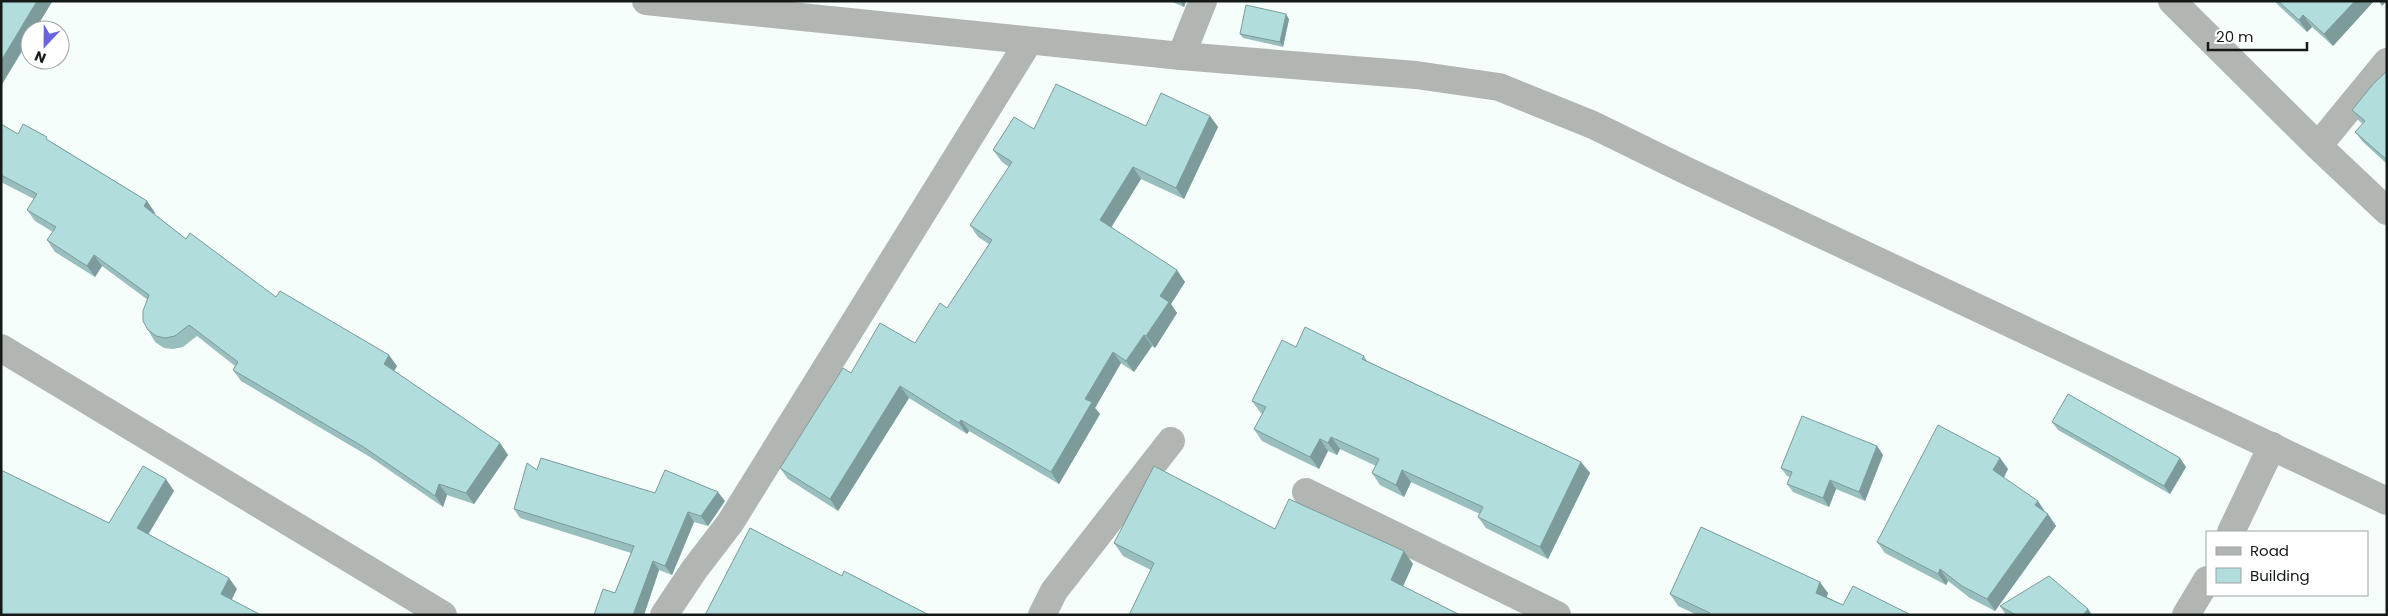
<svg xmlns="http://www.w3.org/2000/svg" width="2388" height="616" viewBox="0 0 2388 616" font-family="Poppins,sans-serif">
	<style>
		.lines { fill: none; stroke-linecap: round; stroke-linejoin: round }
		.minor { stroke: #b1b6b2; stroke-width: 28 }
		.wall { fill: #98bebd }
		.shaded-wall { fill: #7c9b9a }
		.building { fill: #b1dddc; stroke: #7c9b9a }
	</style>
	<rect width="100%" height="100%" fill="#f5fefb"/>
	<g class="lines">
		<g class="minor">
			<polyline points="646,1 1181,56 1416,75 1499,87 1593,125 1687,171 2387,501"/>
			<polyline points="2172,1 2318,146 2387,211"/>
			<polyline points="1181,56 1203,1"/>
			<polyline points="2318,146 2387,62"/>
			<polyline points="1,348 443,615"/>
			<polyline points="1306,492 1557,615"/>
			<polyline points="2231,532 2272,446"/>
			<polyline points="664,615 694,570 730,523 1029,41"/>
			<polyline points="1042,615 1054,591 1171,441"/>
			<polyline points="2186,615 2207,580"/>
		</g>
	</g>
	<g class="wall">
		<polygon points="1170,1 1186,1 1184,7"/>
		<polygon points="2274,1 2374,1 2333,46 2312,27 2307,32"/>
		<polygon points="1289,19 1283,47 1243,38 1240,34"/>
		<polygon points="2387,71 2387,164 2363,142 2355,132 2363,124 2359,121 2352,110"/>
		<polygon points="1210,116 1218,127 1184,199 1141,179 1111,227 1185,282 1171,304 1177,313 1155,348 1152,346 1134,372 1121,363 1095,408 1100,414 1059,484 969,431 967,434 909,398 838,511 788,479 780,468 851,373 915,343 947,308 989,244 978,237 970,225 1009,167 1002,162 993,150 1034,129 1146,126"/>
		<polygon points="1,124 18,134 50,141 147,201 155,213 154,214 186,239 276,297 397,366 394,371 500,443 508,455 474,504 447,495 443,507 370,457 241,381 233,370 235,366 197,336 183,347 173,349 164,348 155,342 148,330 148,300 102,266 95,277 55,252 47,240 53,232 35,221 27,210 34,199 1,182"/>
		<polygon points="1296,347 1364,356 1367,361 1581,462 1590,473 1548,559 1486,528 1478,517 1480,514 1411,482 1404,497 1380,485 1372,473 1376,466 1340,449 1337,455 1328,451 1319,469 1262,441 1254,429 1262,414 1260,412 1252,401"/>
		<polygon points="2052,422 2186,467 2170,494 2058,430"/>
		<polygon points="1877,446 1883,455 1865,501 1836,489 1829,507 1793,492 1787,484 1790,477 1787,476 1781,468"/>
		<polygon points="2000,458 2008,469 2004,478 2046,513 2056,526 1995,611 1970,598 1948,581 1946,585 1885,553 1877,542"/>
		<polygon points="537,470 655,493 725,501 708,526 694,522 672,575 659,570 644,615 594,615 615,593 631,553 520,518 514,509"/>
		<polygon points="1275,529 1413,564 1403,586 1151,570 1123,556 1114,543"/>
		<polygon points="1828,593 1827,597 1843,605 1911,615 1697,615 1678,606 1670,594"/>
		<polygon points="2000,606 2088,609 2092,615 2006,615"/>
	</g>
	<g class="shaded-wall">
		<polygon points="37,1 52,2 35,30 30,30 30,38 1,86 1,61"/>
		<polygon points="1180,1 1186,1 1184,7"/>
		<polygon points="2355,1 2374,1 2333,46 2324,34"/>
		<polygon points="2379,1 2387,1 2382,6"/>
		<polygon points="1286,14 1289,19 1283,47 1280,42"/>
		<polygon points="2303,15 2312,27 2307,32 2299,20"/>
		<polygon points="1210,116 1218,127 1184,199 1176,188"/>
		<polygon points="1133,167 1141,179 1109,231 1100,220"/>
		<polygon points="147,201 155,213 152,218 144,206"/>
		<polygon points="94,255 102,266 95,277 87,266"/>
		<polygon points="1177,270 1185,282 1171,304 1177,313 1155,348 1146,336 1160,296"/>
		<polygon points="1144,335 1152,346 1134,372 1126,361"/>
		<polygon points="1113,352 1121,363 1095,408 1100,414 1059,484 1051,472 1085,399"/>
		<polygon points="389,355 397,366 392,375 384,364"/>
		<polygon points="900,386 909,398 838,511 830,499"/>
		<polygon points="961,420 969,431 967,434 959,423"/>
		<polygon points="1331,437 1340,449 1337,455 1328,443"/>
		<polygon points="1320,439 1328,451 1319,469 1310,457"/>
		<polygon points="500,443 508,455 474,504 466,493"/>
		<polygon points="1877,446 1883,455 1865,501 1859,492"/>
		<polygon points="2000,458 2008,469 2001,482 1993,470"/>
		<polygon points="2180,458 2186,467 2170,494 2164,486"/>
		<polygon points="1581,462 1590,473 1548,559 1540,547"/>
		<polygon points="1402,470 1411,482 1404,497 1396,485"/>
		<polygon points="166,479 174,491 145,540 137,528"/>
		<polygon points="1830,480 1836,489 1829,507 1823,498"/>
		<polygon points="439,484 447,495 443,507 435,496"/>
		<polygon points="718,492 725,501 708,526 701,516"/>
		<polygon points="2038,501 2046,513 2035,505"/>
		<polygon points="688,512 694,522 672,575 665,566"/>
		<polygon points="2048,514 2056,526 1995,611 1987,599"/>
		<polygon points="1404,551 1413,564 1400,593 1391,580"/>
		<polygon points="653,561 659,570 644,615 633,615"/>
		<polygon points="1940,569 1948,581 1946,585 1938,574"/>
		<polygon points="229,578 237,589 229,605 221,594"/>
		<polygon points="1820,582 1828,593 1824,604 1816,593"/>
		<polygon points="2088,609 2092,615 2083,615"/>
	</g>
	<g class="building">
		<polygon points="1,1 37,1 1,61"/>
		<polygon points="2278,1 2355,1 2324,34 2303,15 2299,20"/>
		<polygon points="1246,5 1286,14 1280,42 1240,34"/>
		<polygon points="2387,71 2387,160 2355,132 2365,121 2352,110 2374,83"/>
		<polygon points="1056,84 1146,126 1161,93 1210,116 1176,188 1133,167 1100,220 1177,270 1160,296 1169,302 1146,336 1144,335 1126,361 1113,352 1085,399 1092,402 1051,472 961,420 959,423 900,386 830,499 780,468 843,368 851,373 880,323 915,343 940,303 947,308 992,240 970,225 1012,162 993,150 1014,117 1034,129"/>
		<polygon points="1,124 18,134 23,124 47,137 46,139 147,201 144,206 186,239 190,233 276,297 280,291 389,355 384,364 500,443 466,493 439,484 435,496 362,446 233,370 238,362 189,325 175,336 165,338 156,336 148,330 143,321 143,311 149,295 94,255 87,266 47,240 56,227 27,210 37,194 1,175"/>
		<polygon points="1305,327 1364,356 1362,359 1581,462 1540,547 1478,517 1483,507 1402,470 1396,485 1372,473 1379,459 1331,437 1328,443 1320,439 1310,457 1254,429 1266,407 1252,401 1282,340 1296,347"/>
		<polygon points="2068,394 2180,458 2164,486 2052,422"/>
		<polygon points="1802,416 1877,446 1859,492 1830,480 1823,498 1787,484 1792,472 1781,468"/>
		<polygon points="1938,425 2000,458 1993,470 2038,501 2035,505 2048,514 1987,599 1962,586 1940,569 1938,574 1877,542"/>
		<polygon points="541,458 655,493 665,470 718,492 701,516 688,512 665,566 653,561 633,615 594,615 603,589 615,593 634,546 514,509 527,463 537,470"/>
		<polygon points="143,466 166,479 137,528 229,578 221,594 259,614 258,615 1,615 1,470 109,523"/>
		<polygon points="1154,466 1275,529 1289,499 1404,551 1391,580 1460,615 1129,615 1154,563 1114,543"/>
		<polygon points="1701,527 1820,582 1816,593 1843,605 1853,586 1911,615 1709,615 1710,613 1670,594"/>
		<polygon points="750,528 842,576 844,571 929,615 705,615"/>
		<polygon points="2049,576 2088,609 2083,615 2016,615 2000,606"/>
	</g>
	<rect width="2388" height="616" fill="none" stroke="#141a18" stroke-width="5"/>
	<rect x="2206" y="531" width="162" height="65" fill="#ffffff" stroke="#a1a3a3"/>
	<rect x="2216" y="547" width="25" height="8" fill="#b1b6b2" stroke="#a1a3a3"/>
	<text x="2250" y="556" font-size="15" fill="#141a18">Road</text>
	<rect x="2216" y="568" width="25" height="15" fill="#b1dddc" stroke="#a1a3a3"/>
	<text x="2250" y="581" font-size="15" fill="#141a18">Building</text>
	<g transform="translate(45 45) rotate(202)"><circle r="24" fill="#ffffff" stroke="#a1a3a3"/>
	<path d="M0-4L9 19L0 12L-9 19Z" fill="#6965df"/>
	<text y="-8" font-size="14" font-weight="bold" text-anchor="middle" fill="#141a18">N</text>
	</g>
	<path d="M2208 42v8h99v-8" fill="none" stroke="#141a18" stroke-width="2.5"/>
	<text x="2216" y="42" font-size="15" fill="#141a18" stroke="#ffffff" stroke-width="4" paint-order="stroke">20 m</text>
</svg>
